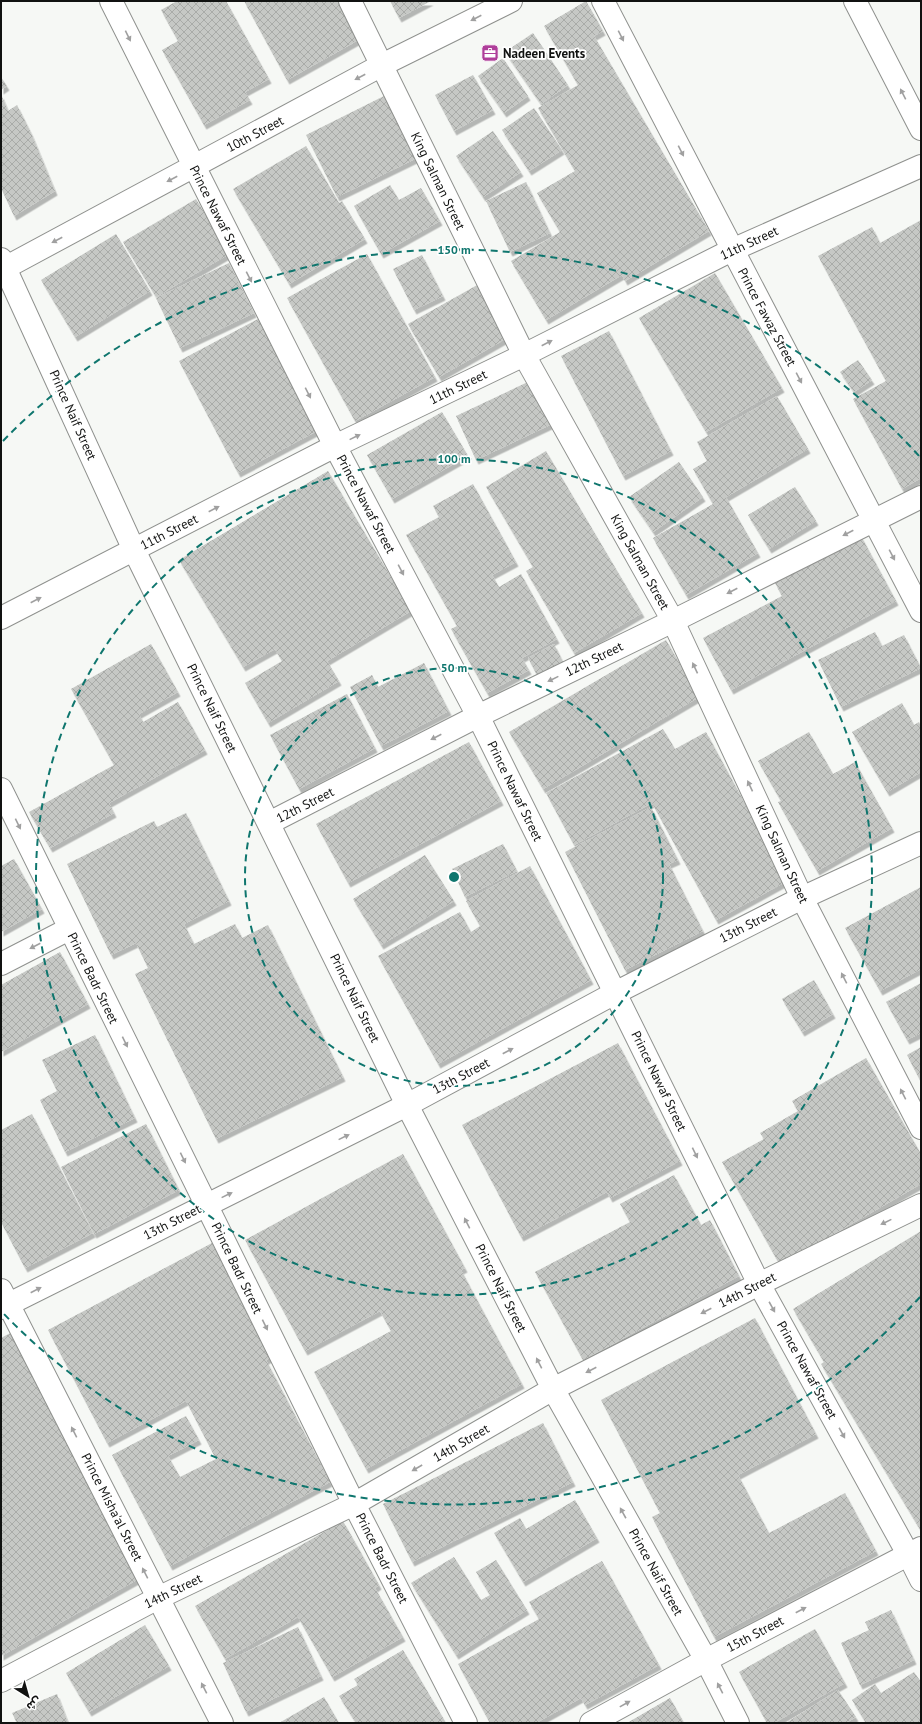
<svg xmlns="http://www.w3.org/2000/svg" width="922" height="1724" viewBox="0 0 922 1724" font-family="'PT Sans','Noto Sans Arabic',sans-serif">
	<style>
		.building { fill: url(#building-cross-hatch); filter: url(#shadow) }
		.lines { fill: none; stroke-linecap: round; stroke-linejoin: round }
		.minor-casing { stroke: #8f918e; stroke-width: 24 }
		.minor { stroke: #fff; stroke-width: 22 }
		.oneway { fill: #a0a0a0 }
		.ring { fill: none; stroke: #0f766e; stroke-width: 2; stroke-dasharray: 7 5 }
		.labels { text-anchor: middle; dominant-baseline: central; stroke-width: 3.5; stroke-linejoin: round; paint-order: stroke }
		.poi-label { font-size: 13px; font-weight: bold; fill: #111211; stroke: #fff; text-anchor: start }
		.street-label { font-size: 13px; fill: #111211; stroke: #fff }
		.centre { fill: #0f766e; stroke: #fff; stroke-width: 2 }
		.ring-label { font-size: 12px; text-anchor: middle; font-weight: bold; fill: #0f766e; stroke: #fff; stroke-width: 3.5; stroke-linejoin: round; paint-order: stroke }
	</style>
	<defs>
		<pattern id="building-cross-hatch" width="8" height="8" patternUnits="userSpaceOnUse"><rect width="8" height="8" fill="#c6c8c5"/><path d="M0 0l8 8M0 8l8-8" fill="none" stroke="#a9aba8"/></pattern>
		<filter id="shadow"><feDropShadow dx="2.5" dy="4.5" stdDeviation="0" flood-color="#0004"/></filter>
	</defs>
	<rect width="100%" height="100%" fill="#f6f8f5"/>
	<g class="building">
		<polygon points="177,1 226,1 269,79 245,92 250,100 204,125 162,50 178,41 161,10"/>
		<polygon points="244,1 341,1 362,38 287,80"/>
		<polygon points="390,1 431,1 399,18"/>
		<polygon points="586,1 603,31 594,36 709,231 625,281 622,275 546,320 511,261 560,232 537,193 575,171 538,108 578,85 544,26"/>
		<polygon points="533,33 568,85 541,104 505,52"/>
		<polygon points="503,58 528,96 504,113 478,76"/>
		<polygon points="473,75 493,110 454,131 435,95"/>
		<polygon points="1,77 7,86 1,90"/>
		<polygon points="390,93 421,156 337,197 306,135"/>
		<polygon points="1,94 8,111 17,105 31,133 55,191 14,216 1,188"/>
		<polygon points="534,108 562,150 529,171 502,130"/>
		<polygon points="493,131 521,172 483,197 456,156"/>
		<polygon points="306,146 339,203 342,201 365,239 289,284 233,189"/>
		<polygon points="526,182 550,233 510,252 486,201"/>
		<polygon points="390,185 399,200 421,188 440,221 381,254 354,206"/>
		<polygon points="196,199 229,254 156,297 123,242"/>
		<polygon points="921,220 921,478 902,489 853,399 886,381 818,256 872,227 880,243"/>
		<polygon points="116,234 150,291 75,337 41,280"/>
		<polygon points="367,254 435,377 355,421 287,298"/>
		<polygon points="422,255 443,296 414,310 393,269"/>
		<polygon points="229,263 254,313 180,348 156,298"/>
		<polygon points="715,273 782,388 706,432 639,318"/>
		<polygon points="479,284 509,337 439,377 408,324"/>
		<polygon points="258,319 317,431 238,473 179,361"/>
		<polygon points="609,331 671,451 623,476 561,356"/>
		<polygon points="858,360 872,380 854,392 840,372"/>
		<polygon points="532,380 552,424 476,460 456,416"/>
		<polygon points="777,396 808,449 726,497 758,553 686,595 653,538 713,504 693,469 707,461 697,442"/>
		<polygon points="442,412 468,456 392,499 367,455"/>
		<polygon points="546,451 642,613 574,653 526,571 533,567 486,487"/>
		<polygon points="679,462 703,497 653,532 629,497"/>
		<polygon points="328,471 411,611 327,661 339,681 268,723 245,683 282,661 275,649 243,667 179,560"/>
		<polygon points="473,484 516,562 492,575 499,587 521,574 557,639 522,658 529,670 487,693 451,629 457,626 406,535 439,517 433,506"/>
		<polygon points="795,487 816,521 769,549 748,515"/>
		<polygon points="861,536 896,601 731,690 703,638 782,596 775,583"/>
		<polygon points="875,632 882,646 904,635 921,668 841,707 818,660"/>
		<polygon points="666,640 699,697 543,789 509,732"/>
		<polygon points="151,644 178,692 139,714 143,722 178,702 205,750 109,803 114,813 50,848 29,812 114,765 71,689"/>
		<polygon points="554,644 563,662 537,675 528,658"/>
		<polygon points="424,663 449,711 381,746 350,687 372,675 378,687"/>
		<polygon points="347,694 375,748 299,789 270,735"/>
		<polygon points="902,703 914,725 919,722 921,726 921,772 887,792 852,732"/>
		<polygon points="663,729 675,749 706,732 787,881 716,920 652,803 574,845 546,793"/>
		<polygon points="809,732 833,774 855,762 892,828 817,871 778,802 781,801 758,761"/>
		<polygon points="469,742 501,801 348,883 316,824"/>
		<polygon points="651,807 678,860 669,864 703,931 625,970 565,852"/>
		<polygon points="186,813 229,901 184,924 194,944 235,924 242,938 268,925 343,1077 216,1139 135,974 148,968 136,943 111,955 67,864 154,821 157,827"/>
		<polygon points="503,844 517,871 465,897 452,869"/>
		<polygon points="425,855 454,901 381,945 353,899"/>
		<polygon points="14,859 42,909 1,932 1,866"/>
		<polygon points="530,866 591,980 438,1064 378,956 460,912 471,932 480,926 466,901"/>
		<polygon points="921,887 921,969 880,991 845,928"/>
		<polygon points="60,952 88,1004 1,1052 1,985"/>
		<polygon points="814,980 833,1014 802,1032 782,999"/>
		<polygon points="921,983 921,1033 907,1040 886,1002"/>
		<polygon points="95,1035 135,1118 65,1152 40,1100 57,1091 42,1060"/>
		<polygon points="618,1043 680,1161 610,1198 607,1192 521,1237 462,1125"/>
		<polygon points="921,1047 921,1082 907,1055"/>
		<polygon points="866,1058 921,1154 921,1184 780,1265 722,1162 764,1139 760,1133 798,1111 792,1101"/>
		<polygon points="32,1114 93,1233 25,1268 1,1222 1,1130"/>
		<polygon points="146,1124 179,1190 94,1234 61,1167"/>
		<polygon points="403,1154 465,1268 461,1270 522,1384 366,1469 314,1372 391,1331 380,1311 305,1351 245,1240"/>
		<polygon points="674,1175 701,1225 710,1220 739,1276 583,1360 535,1272 630,1222 620,1204"/>
		<polygon points="921,1231 921,1531 821,1364 824,1362 793,1309"/>
		<polygon points="212,1243 272,1357 266,1360 330,1482 170,1566 112,1455 186,1416 199,1440 168,1456 180,1477 216,1459 186,1401 107,1443 48,1330"/>
		<polygon points="755,1318 816,1434 738,1475 769,1533 845,1493 876,1551 714,1637 652,1517 660,1513 601,1400"/>
		<polygon points="14,1331 142,1577 1,1656 1,1338"/>
		<polygon points="543,1423 573,1482 412,1562 383,1504"/>
		<polygon points="575,1500 597,1538 523,1582 494,1533 520,1518 526,1529"/>
		<polygon points="343,1521 379,1585 375,1588 403,1637 332,1677 298,1617 225,1659 195,1606"/>
		<polygon points="454,1557 481,1600 490,1595 476,1572 496,1560 527,1610 456,1655 411,1583"/>
		<polygon points="602,1561 659,1665 585,1705 581,1698 536,1723 490,1723 458,1664 539,1619 529,1602"/>
		<polygon points="891,1610 914,1660 860,1685 841,1643 869,1630 865,1622"/>
		<polygon points="145,1625 169,1666 89,1712 66,1673"/>
		<polygon points="298,1627 321,1676 246,1712 223,1663"/>
		<polygon points="815,1629 845,1683 774,1723 767,1723 739,1672"/>
		<polygon points="403,1650 446,1723 356,1723 339,1696 358,1685 354,1679"/>
		<polygon points="914,1672 921,1682 921,1723 866,1723 852,1700 875,1684 881,1693"/>
		<polygon points="838,1690 856,1717 846,1723 786,1723"/>
		<polygon points="57,1694 68,1723 17,1723 12,1713"/>
		<polygon points="324,1697 339,1723 279,1723"/>
		<polygon points="670,1698 684,1723 627,1723"/>
	</g>
	<g class="lines">
		<defs>
			<g id="minor">
				<polyline points="111,1 335,446 478,716 759,1284 908,1554 921,1580"/>
				<polyline points="350,1 524,355 673,621 802,898 921,1128"/>
				<polyline points="603,1 921,611"/>
				<polyline points="855,1 921,129"/>
				<polyline points="1,259 134,550 407,1105 553,1389 706,1660 738,1723"/>
				<polyline points="1,270 382,65 511,1"/>
				<polyline points="1,618 335,446 524,355 732,250 921,166"/>
				<polyline points="1,789 354,1504 466,1723"/>
				<polyline points="269,823 478,716 673,621 921,497"/>
				<polyline points="1,964 69,929"/>
				<polyline points="1,1290 222,1723"/>
				<polyline points="1,1308 407,1105 615,993 802,898 921,843"/>
				<polyline points="1,1681 158,1598 354,1504 553,1389 759,1284 921,1205"/>
				<polyline points="591,1723 706,1660 921,1548"/>
			</g>
		</defs>
		<use href="#minor" class="minor-casing"/>
		<use href="#minor" class="minor"/>
	</g>
	<defs><path id="oneway-solid" d="M-6-.8H1V-3.2L6.5 0L1 3.2V.8H-6Z"/></defs>
	<g class="oneway">
		<use href="#oneway-solid" transform="translate(476 18) rotate(153)"/>
		<use href="#oneway-solid" transform="translate(128 36) rotate(64)"/>
		<use href="#oneway-solid" transform="translate(621 36) rotate(63)"/>
		<use href="#oneway-solid" transform="translate(360 77) rotate(152)"/>
		<use href="#oneway-solid" transform="translate(903 94) rotate(-117)"/>
		<use href="#oneway-solid" transform="translate(681 151) rotate(63)"/>
		<use href="#oneway-solid" transform="translate(172 179) rotate(152)"/>
		<use href="#oneway-solid" transform="translate(57 240) rotate(152)"/>
		<use href="#oneway-solid" transform="translate(249 277) rotate(63)"/>
		<use href="#oneway-solid" transform="translate(547 343) rotate(-27)"/>
		<use href="#oneway-solid" transform="translate(799 378) rotate(62)"/>
		<use href="#oneway-solid" transform="translate(308 393) rotate(63)"/>
		<use href="#oneway-solid" transform="translate(355 437) rotate(-26)"/>
		<use href="#oneway-solid" transform="translate(214 509) rotate(-27)"/>
		<use href="#oneway-solid" transform="translate(848 533) rotate(153)"/>
		<use href="#oneway-solid" transform="translate(892 555) rotate(62)"/>
		<use href="#oneway-solid" transform="translate(401 570) rotate(62)"/>
		<use href="#oneway-solid" transform="translate(732 591) rotate(153)"/>
		<use href="#oneway-solid" transform="translate(36 600) rotate(-27)"/>
		<use href="#oneway-solid" transform="translate(695 668) rotate(-115)"/>
		<use href="#oneway-solid" transform="translate(553 679) rotate(154)"/>
		<use href="#oneway-solid" transform="translate(436 737) rotate(153)"/>
		<use href="#oneway-solid" transform="translate(750 786) rotate(-115)"/>
		<use href="#oneway-solid" transform="translate(18 824) rotate(64)"/>
		<use href="#oneway-solid" transform="translate(35 946) rotate(153)"/>
		<use href="#oneway-solid" transform="translate(844 978) rotate(-117)"/>
		<use href="#oneway-solid" transform="translate(125 1042) rotate(64)"/>
		<use href="#oneway-solid" transform="translate(508 1051) rotate(-28)"/>
		<use href="#oneway-solid" transform="translate(903 1094) rotate(-117)"/>
		<use href="#oneway-solid" transform="translate(344 1137) rotate(-26)"/>
		<use href="#oneway-solid" transform="translate(695 1153) rotate(64)"/>
		<use href="#oneway-solid" transform="translate(183 1158) rotate(64)"/>
		<use href="#oneway-solid" transform="translate(227 1195) rotate(-26)"/>
		<use href="#oneway-solid" transform="translate(886 1222) rotate(154)"/>
		<use href="#oneway-solid" transform="translate(467 1223) rotate(-117)"/>
		<use href="#oneway-solid" transform="translate(36 1290) rotate(-27)"/>
		<use href="#oneway-solid" transform="translate(772 1307) rotate(61)"/>
		<use href="#oneway-solid" transform="translate(706 1311) rotate(153)"/>
		<use href="#oneway-solid" transform="translate(265 1325) rotate(64)"/>
		<use href="#oneway-solid" transform="translate(539 1363) rotate(-117)"/>
		<use href="#oneway-solid" transform="translate(591 1370) rotate(153)"/>
		<use href="#oneway-solid" transform="translate(74 1432) rotate(-117)"/>
		<use href="#oneway-solid" transform="translate(842 1433) rotate(61)"/>
		<use href="#oneway-solid" transform="translate(417 1468) rotate(150)"/>
		<use href="#oneway-solid" transform="translate(623 1513) rotate(-119)"/>
		<use href="#oneway-solid" transform="translate(145 1573) rotate(-117)"/>
		<use href="#oneway-solid" transform="translate(801 1610) rotate(-28)"/>
		<use href="#oneway-solid" transform="translate(204 1688) rotate(-117)"/>
		<use href="#oneway-solid" transform="translate(720 1688) rotate(-117)"/>
		<use href="#oneway-solid" transform="translate(625 1704) rotate(-29)"/>
	</g>
	<g class="ring">
		<circle cx="454" cy="877" r="209"/>
		<circle cx="454" cy="877" r="418"/>
		<path d="M920 1297A627 627 0 0 1 3 1313M3 441A627 627 0 0 1 920 457"/>
	</g>
	<defs>
		<symbol id="office-square" viewBox="-11 -11 22 22"><rect x="-9" y="-9" width="18" height="18" rx="4" fill="#af3e9a" stroke="#fff"/><path d="M-6-3h4V-5.5h4V-3h4V5H-6ZM-1-4.5V-3h2v-1.5ZM-6 0V1H6V0Z" fill="#fff"/></symbol>
	</defs>
	<g fill-rule="evenodd">
		<use href="#office-square" x="480" y="43" width="20" height="20"/>
	</g>
	<g class="labels">
		<g class="poi-label">
			<text x="503" y="53">Nadeen Events</text>
		</g>
		<g class="street-label">
			<text transform="translate(255 134) rotate(-28)">10th Street</text>
			<text transform="translate(438 181) rotate(64)">King Salman Street</text>
			<text transform="translate(218 215) rotate(63)">Prince Nawaf Street</text>
			<text transform="translate(749 243) rotate(-25)">11th Street</text>
			<text transform="translate(767 317) rotate(62)">Prince Fawaz Street</text>
			<text transform="translate(458 387) rotate(-26)">11th Street</text>
			<text transform="translate(73 415) rotate(66)">Prince Naif Street</text>
			<text transform="translate(366 504) rotate(62)">Prince Nawaf Street</text>
			<text transform="translate(169 532) rotate(-27)">11th Street</text>
			<text transform="translate(640 562) rotate(61)">King Salman Street</text>
			<text transform="translate(594 659) rotate(-26)">12th Street</text>
			<text transform="translate(212 708) rotate(64)">Prince Naif Street</text>
			<text transform="translate(515 791) rotate(64)">Prince Nawaf Street</text>
			<text transform="translate(305 805) rotate(-27)">12th Street</text>
			<text transform="translate(782 854) rotate(65)">King Salman Street</text>
			<text transform="translate(748 925) rotate(-27)">13th Street</text>
			<text transform="translate(93 978) rotate(64)">Prince Badr Street</text>
			<text transform="translate(355 998) rotate(64)">Prince Naif Street</text>
			<text transform="translate(461 1076) rotate(-28)">13th Street</text>
			<text transform="translate(659 1081) rotate(64)">Prince Nawaf Street</text>
			<text transform="translate(172 1222) rotate(-27)">13th Street</text>
			<text transform="translate(237 1268) rotate(64)">Prince Badr Street</text>
			<text transform="translate(501 1288) rotate(63)">Prince Naif Street</text>
			<text transform="translate(747 1290) rotate(-27)">14th Street</text>
			<text transform="translate(807 1370) rotate(61)">Prince Nawaf Street</text>
			<text transform="translate(461 1443) rotate(-30)">14th Street</text>
			<text transform="translate(112 1507) rotate(63)">Prince Misha'al Street</text>
			<text transform="translate(382 1558) rotate(63)">Prince Badr Street</text>
			<text transform="translate(656 1572) rotate(61)">Prince Naif Street</text>
			<text transform="translate(173 1591) rotate(-26)">14th Street</text>
			<text transform="translate(755 1634) rotate(-28)">15th Street</text>
		</g>
	</g>
	<circle cx="454" cy="877" r="6" class="centre"/>
	<g class="ring-label">
		<text x="454" y="254">150 m</text>
		<text x="454" y="463">100 m</text>
		<text x="454" y="672">50 m</text>
	</g>
	<rect width="922" height="1724" fill="none" stroke="#111211" stroke-width="4"/>
	<g transform="translate(28 1696) rotate(143)" stroke="#ffffff" stroke-width="3" paint-order="stroke">
	<path d="M0-3L7 15L0 10L-7 15Z" fill="#111211"/>
	<text y="-6" font-size="11" font-weight="bold" text-anchor="middle" fill="#111211">ش</text>
	</g>
</svg>
